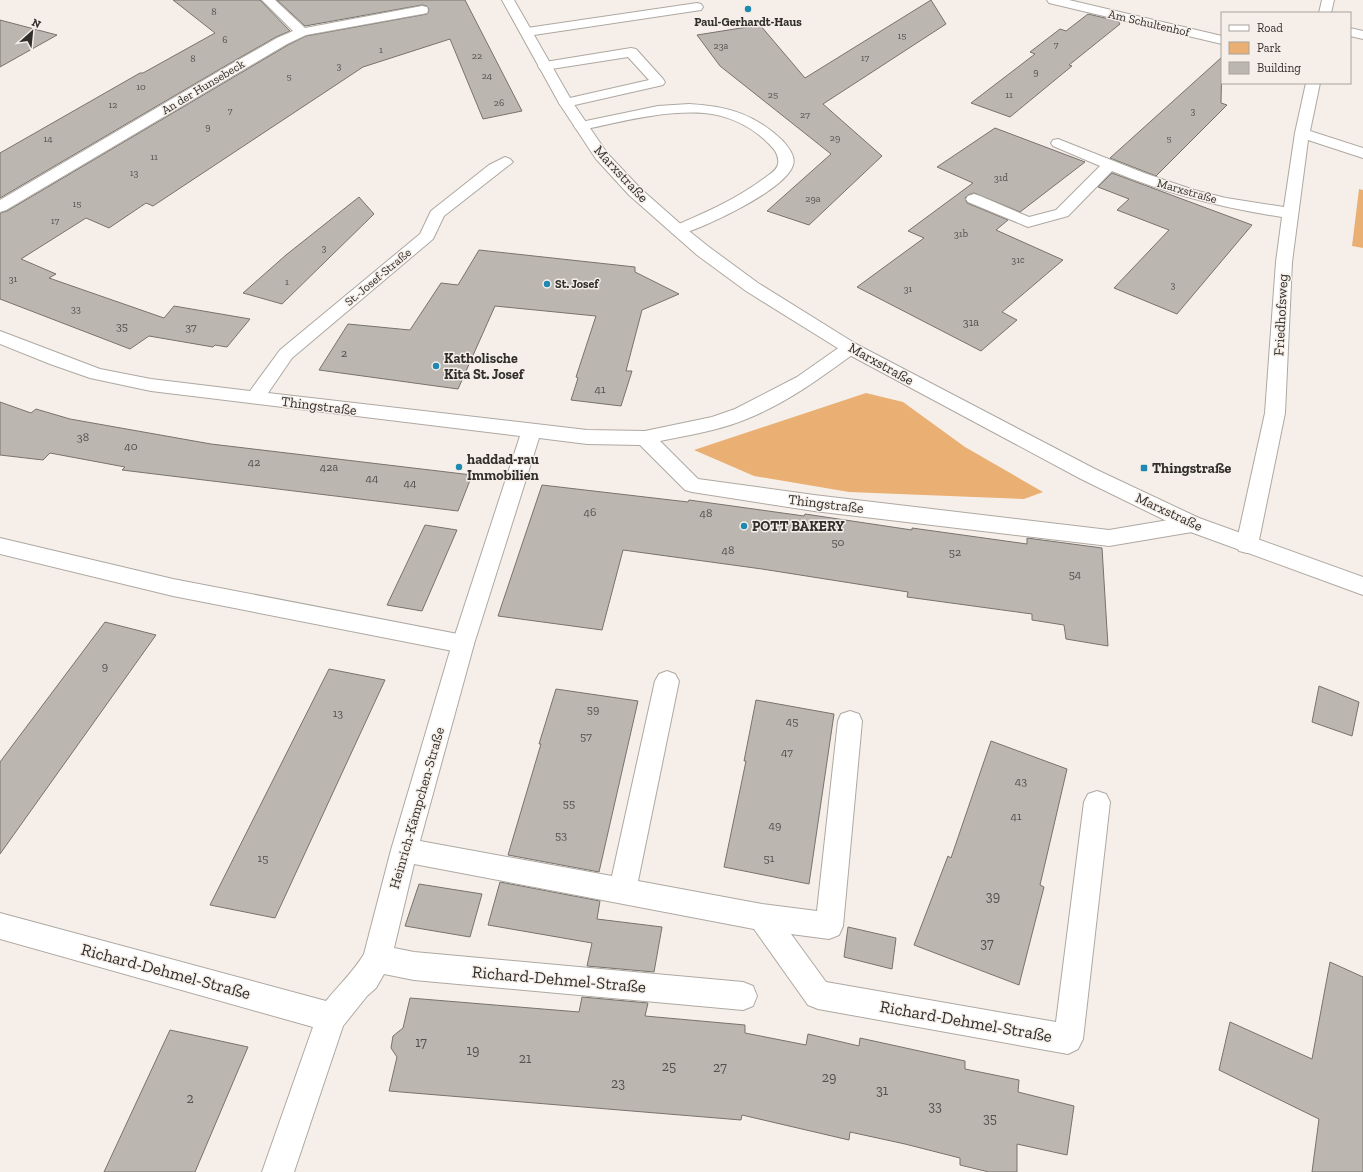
<svg xmlns="http://www.w3.org/2000/svg" width="1363" height="1172" viewBox="0 0 1363 1172" font-family="'Zilla Slab',serif">
	<style>
		.green { fill: #eab073 }
		.building { fill: #bcb6b0; stroke: #78726d }
		.lines { fill: none; stroke-linecap: round; stroke-linejoin: round }
		.lane-casing { stroke: #aea8a2; stroke-width: 2 }
		.street-casing { stroke: #aea8a2; stroke-width: 2 }
		.secondary-casing { stroke: #aea8a2; stroke-width: 2 }
		.lane { fill: #fff; fill-rule: evenodd }
		.street { fill: #fff; fill-rule: evenodd }
		.secondary { fill: #fff; fill-rule: evenodd }
		.poi-dot { fill: #2089b1; stroke: #f6efe9; stroke-width: 1.5 }
		.labels { text-anchor: middle; dominant-baseline: central; stroke-width: 3; stroke-linejoin: round; paint-order: stroke }
		.far-number-label { font-size: 10px; fill: #54514d }
		.far-poi-label { font-size: 12px; font-weight: bold; fill: #312f2c; stroke: #f6efe9 }
		.far-street-label { font-size: 12px; fill: #312f2c; stroke: #f6efe9 }
		.number-label { font-size: 12px; fill: #54514d }
		.street-label { font-size: 14px; fill: #312f2c; stroke: #f6efe9 }
		.poi-label { font-size: 14px; font-weight: bold; fill: #312f2c; stroke: #f6efe9; text-anchor: start }
		.near-number-label { font-size: 14px; fill: #54514d }
		.near-street-label { font-size: 17px; fill: #312f2c; stroke: #f6efe9 }
	</style>
	<rect width="100%" height="100%" fill="#f6efe9"/>
	<g class="green">
		<polygon points="1359,189 1363,190 1363,248 1352,246"/>
		<polygon points="866,393 903,402 965,447 1043,492 1024,499 849,492 754,476 694,450"/>
	</g>
	<g class="building">
		<polygon points="173,0 260,0 290,31 276,37 227,65 0,198 0,153 140,73 143,73 215,33"/>
		<polygon points="277,0 465,0 522,111 483,119 450,39 363,67 153,206 146,203 109,228 86,218 21,259 56,274 49,278 164,318 174,306 250,319 227,347 215,345 213,347 149,336 130,349 0,299 0,213 7,211 288,45 306,36 427,14 429,10 427,6 422,5 305,26"/>
		<polygon points="931,0 946,24 823,104 882,156 809,225 767,211 831,154 720,66 697,35 760,25 805,78"/>
		<polygon points="1088,14 1118,21 1120,24 1069,65 1072,66 1010,117 971,103 1035,54 1030,52 1060,29 1066,31"/>
		<polygon points="0,20 57,35 0,67"/>
		<polygon points="1222,57 1221,103 1227,105 1156,176 1110,158"/>
		<polygon points="995,128 1085,162 1020,212 974,193 968,195 965,198 967,203 1008,220 996,230 1063,260 1002,312 1017,320 981,351 857,287 924,238 908,231 973,183 937,167"/>
		<polygon points="1112,173 1252,225 1177,314 1114,288 1169,230 1117,210 1129,199 1098,187"/>
		<polygon points="359,197 374,214 282,304 243,293 286,255"/>
		<polygon points="479,250 635,267 635,272 679,294 642,310 626,371 632,371 621,406 571,400 578,378 576,377 596,316 495,306 458,389 319,370 348,324 410,330 441,283 458,285"/>
		<polygon points="0,402 31,413 36,409 70,419 211,444 472,475 458,511 122,470 125,467 50,453 43,460 0,455"/>
		<polygon points="542,485 688,502 689,500 804,516 805,514 912,530 912,528 1027,544 1027,538 1102,548 1108,646 1066,639 1064,625 1032,620 1032,614 907,597 908,592 762,569 623,550 602,630 498,616"/>
		<polygon points="425,525 457,530 422,611 387,605"/>
		<polygon points="105,622 156,635 0,854 0,762"/>
		<polygon points="329,669 385,680 275,918 210,905"/>
		<polygon points="1319,686 1359,702 1352,736 1312,722"/>
		<polygon points="556,689 638,701 599,872 508,855 541,744 539,744"/>
		<polygon points="756,700 834,714 809,884 724,867 746,761 744,761"/>
		<polygon points="991,741 1067,769 1040,885 1044,887 1019,985 914,945 948,856 951,858"/>
		<polygon points="500,882 600,901 597,919 662,927 654,972 587,966 592,943 488,925"/>
		<polygon points="419,884 482,894 470,937 405,926"/>
		<polygon points="848,927 896,938 892,969 844,957"/>
		<polygon points="1330,962 1363,977 1363,1172 1312,1172 1319,1119 1219,1070 1230,1022 1312,1059"/>
		<polygon points="582,997 648,1003 645,1016 745,1025 745,1033 806,1045 808,1034 859,1046 860,1038 965,1061 965,1069 1019,1080 1018,1092 1074,1106 1067,1155 1017,1144 1017,1172 989,1172 960,1165 960,1158 905,1144 850,1132 849,1140 742,1115 741,1120 389,1091 397,1057 391,1048 393,1036 403,1028 410,998 579,1012"/>
		<polygon points="170,1030 248,1047 195,1172 104,1172"/>
	</g>
	<g class="lines">
		<defs>
			<g id="lane">
				<polygon points="697,3 701,4 703,7 701,10 527,36 522,35 520,32 522,29 527,28"/>
				<polygon points="1350,28 1363,31 1363,39 1350,36"/>
				<polygon points="631,48 636,49 663,79 665,82 663,85 566,107 561,106 559,103 561,100 649,80 628,57 545,70 540,69 538,66 540,63 545,62"/>
				<path d="M689,104c38,2 66,10 94,37 5,6 13,15 10,24 -7,25 -91,64 -115,70l-6,-2 -2,-3 2,-3c33,-14 65,-28 94,-50 4,-3 11,-7 12,-13 2,-11 -7,-18 -14,-25 -17,-15 -38,-24 -60,-26 -42,-3 -83,9 -123,17l-5,-1 -2,-3 2,-3 5,-1 77,-16z"/>
				<polygon points="0,538 173,579 463,635 471,637 474,644 471,651 463,653 173,596 0,554"/>
			</g>
			<g id="street">
				<polygon points="262,0 275,0 305,28 422,6 427,7 428,10 427,13 422,14 306,35 287,44 6,210 0,212 0,200 228,66 277,38 293,31"/>
				<polygon points="1047,0 1069,0 1222,36 1222,44 1049,3"/>
				<polygon points="1322,0 1334,0 1331,13 1319,13"/>
				<path d="M1306,83h14l-10,48 53,17v10l-55,-18 -16,122 -7,151 -27,132 -3,6 -8,2 -8,-2 -3,-6 29,-132 11,-151 6,-45c-59,-9 -115,-23 -170,-46l-44,45 -40,11 -60,-25 -2,-3 2,-3 6,-2 6,2 49,21 27,-7 44,-44 -47,-20 -2,-3 2,-3 5,-1 86,34 50,17 32,8 58,9 11,-74z"/>
				<path d="M505,157l5,2 3,3 -69,54 -11,23 -141,119 -24,35 319,37 58,1 67,-14 23,-8 62,-32 47,-33 6,-2 6,2 3,4 -3,4c-34,25 -68,50 -107,66 -28,12 -59,17 -89,23l38,38 116,16 295,35 83,-14 7,2 4,6 -4,6 -7,2 -83,14 -295,-35 -122,-19 -7,-2 -45,-45 -53,-1 -48,-6 -65,206 -54,197 192,35 43,-195 4,-7 8,-3 8,3 4,7 -41,200 124,23 55,7 21,-190 3,-7 9,-3 9,3 3,7 -19,205 -4,9 -10,4 -38,-5 35,48 230,40 28,-220 4,-8 9,-3 9,3 4,8 -27,237 -5,10 -10,5 -250,-45 -10,-4 -54,-76 -340,-65 -20,84 20,4 329,30 10,4 4,10 -4,10 -10,4 -329,-30 -30,-6 -8,14 -9,8 -24,30 -49,146h-32l51,-145 -313,-88v-26l326,88c13,-16 28,-30 38,-47l27,-104 61,-206 68,-208 -369,-45 -61,-13 -40,-14 -50,-20v-13l100,38 51,10 99,12 30,-41 140,-116 11,-23 58,-46z"/>
			</g>
			<polygon id="secondary" points="502,0 514,0 573,103 607,153 641,189 684,227 709,247 758,283 856,344 1095,469 1199,518 1363,577 1363,595 1185,530 1081,479 844,352 746,291 697,255 672,233 629,195 596,159 559,103"/>
		</defs>
		<use href="#lane" class="lane-casing"/>
		<use href="#street" class="street-casing"/>
		<use href="#secondary" class="secondary-casing"/>
		<use href="#lane" class="lane"/>
		<use href="#street" class="street"/>
		<use href="#secondary" class="secondary"/>
	</g>
	<g class="poi-dot">
		<circle cx="748" cy="9" r="4"/>
		<circle cx="547" cy="284" r="4"/>
		<circle cx="436" cy="366" r="4"/>
		<circle cx="459" cy="467" r="4"/>
		<rect x="1140" y="464" width="8" height="8" rx="2"/>
		<circle cx="744" cy="526" r="4"/>
	</g>
	<g class="labels">
		<g class="far-number-label">
			<text x="214" y="12">8</text>
			<text x="902" y="36">15</text>
			<text x="225" y="40">6</text>
			<text x="1056" y="45">7</text>
			<text x="721" y="46">23a</text>
			<text x="381" y="50">1</text>
			<text x="477" y="56">22</text>
			<text x="865" y="58">17</text>
			<text x="193" y="59">8</text>
			<text x="339" y="66">3</text>
			<text x="1036" y="72">9</text>
			<text x="487" y="76">24</text>
			<text x="289" y="77">5</text>
			<text x="141" y="87">10</text>
			<text x="773" y="95">25</text>
			<text x="1009" y="95">11</text>
			<text x="499" y="103">26</text>
			<text x="113" y="105">12</text>
			<text x="230" y="111">7</text>
			<text x="1193" y="111">3</text>
			<text x="805" y="115">27</text>
			<text x="208" y="127">9</text>
			<text x="835" y="138">29</text>
			<text x="48" y="139">14</text>
			<text x="1169" y="139">5</text>
			<text x="154" y="157">11</text>
			<text x="134" y="173">13</text>
			<text x="1001" y="178">31d</text>
			<text x="813" y="199">29a</text>
			<text x="77" y="204">15</text>
			<text x="55" y="221">17</text>
			<text x="961" y="234">31b</text>
			<text x="324" y="248">3</text>
			<text x="1018" y="260">31c</text>
			<text x="13" y="279">31</text>
			<text x="287" y="282">1</text>
			<text x="1173" y="285">3</text>
			<text x="908" y="289">31</text>
			<text x="76" y="309">33</text>
		</g>
		<g class="far-poi-label">
			<text x="748" y="22">Paul-Gerhardt-Haus</text>
			<text x="555" y="284" text-anchor="start">St. Josef</text>
		</g>
		<g class="far-street-label">
			<text transform="translate(1149 23) rotate(13)">Am Schultenhof</text>
			<text transform="translate(203 87) rotate(-31)">An der Hunsebeck</text>
			<text transform="translate(1187 191) rotate(16)">Marxstraße</text>
			<text transform="translate(378 277) rotate(-40)">St.-Josef-Straße</text>
		</g>
		<g class="number-label">
			<text x="971" y="322">31a</text>
			<text x="122" y="326">35</text>
			<text x="191" y="327">37</text>
			<text x="344" y="353">2</text>
			<text x="600" y="389">41</text>
			<text x="83" y="437">38</text>
			<text x="131" y="446">40</text>
			<text x="254" y="462">42</text>
			<text x="329" y="467">42a</text>
			<text x="372" y="478">44</text>
			<text x="410" y="483">44</text>
			<text x="590" y="512">46</text>
			<text x="706" y="513">48</text>
			<text x="838" y="542">50</text>
			<text x="728" y="550">48</text>
			<text x="955" y="552">52</text>
			<text x="1075" y="574">54</text>
			<text x="105" y="666">9</text>
			<text x="593" y="709">59</text>
			<text x="338" y="713">13</text>
			<text x="792" y="721">45</text>
			<text x="586" y="736">57</text>
			<text x="787" y="752">47</text>
			<text x="1021" y="781">43</text>
			<text x="569" y="803">55</text>
			<text x="1016" y="816">41</text>
			<text x="775" y="825">49</text>
			<text x="561" y="835">53</text>
			<text x="263" y="858">15</text>
			<text x="769" y="858">51</text>
		</g>
		<g class="street-label">
			<text transform="translate(621 174) rotate(47)">Marxstraße</text>
			<text transform="translate(1281 315) rotate(-87)">Friedhofsweg</text>
			<text transform="translate(881 364) rotate(29)">Marxstraße</text>
			<text transform="translate(319 406) rotate(7)">Thingstraße</text>
			<text transform="translate(826 504) rotate(7)">Thingstraße</text>
			<text transform="translate(1169 512) rotate(25)">Marxstraße</text>
			<text transform="translate(417 808) rotate(-74)">Heinrich-Kämpchen-Straße</text>
		</g>
		<g class="poi-label">
			<text x="444" y="358">Katholische<tspan x="444" dy="16">Kita St. Josef</tspan></text>
			<text x="467" y="459">haddad-rau<tspan x="467" dy="16">Immobilien</tspan></text>
			<text x="1152" y="468">Thingstraße</text>
			<text x="752" y="526">POTT BAKERY</text>
		</g>
		<g class="near-number-label">
			<text x="993" y="896">39</text>
			<text x="987" y="943">37</text>
			<text x="421" y="1042">17</text>
			<text x="473" y="1050">19</text>
			<text x="525" y="1058">21</text>
			<text x="669" y="1066">25</text>
			<text x="720" y="1067">27</text>
			<text x="829" y="1077">29</text>
			<text x="618" y="1083">23</text>
			<text x="882" y="1090">31</text>
			<text x="190" y="1098">2</text>
			<text x="935" y="1106">33</text>
			<text x="990" y="1118">35</text>
		</g>
		<g class="near-street-label">
			<text transform="translate(166 971) rotate(15)">Richard-Dehmel-Straße</text>
			<text transform="translate(559 979) rotate(5)">Richard-Dehmel-Straße</text>
			<text transform="translate(966 1021) rotate(10)">Richard-Dehmel-Straße</text>
		</g>
	</g>
	<rect x="1221" y="12" width="130" height="72" fill="#f6efe9" stroke="#a7a29d"/>
	<rect x="1229" y="25" width="20" height="6" fill="#ffffff" stroke="#a7a29d"/>
	<text x="1257" y="32" font-size="12" fill="#312f2c">Road</text>
	<rect x="1229" y="42" width="20" height="12" fill="#eab073" stroke="#a7a29d"/>
	<text x="1257" y="52" font-size="12" fill="#312f2c">Park</text>
	<rect x="1229" y="62" width="20" height="12" fill="#bcb6b0" stroke="#a7a29d"/>
	<text x="1257" y="72" font-size="12" fill="#312f2c">Building</text>
	<g transform="translate(32 32) rotate(27)" stroke="#f6efe9" stroke-width="3" paint-order="stroke">
	<path d="M0-3L7 15L0 10L-7 15Z" fill="#312f2c"/>
	<text y="-6" font-size="11" font-weight="bold" text-anchor="middle" fill="#312f2c">N</text>
	</g>
</svg>
